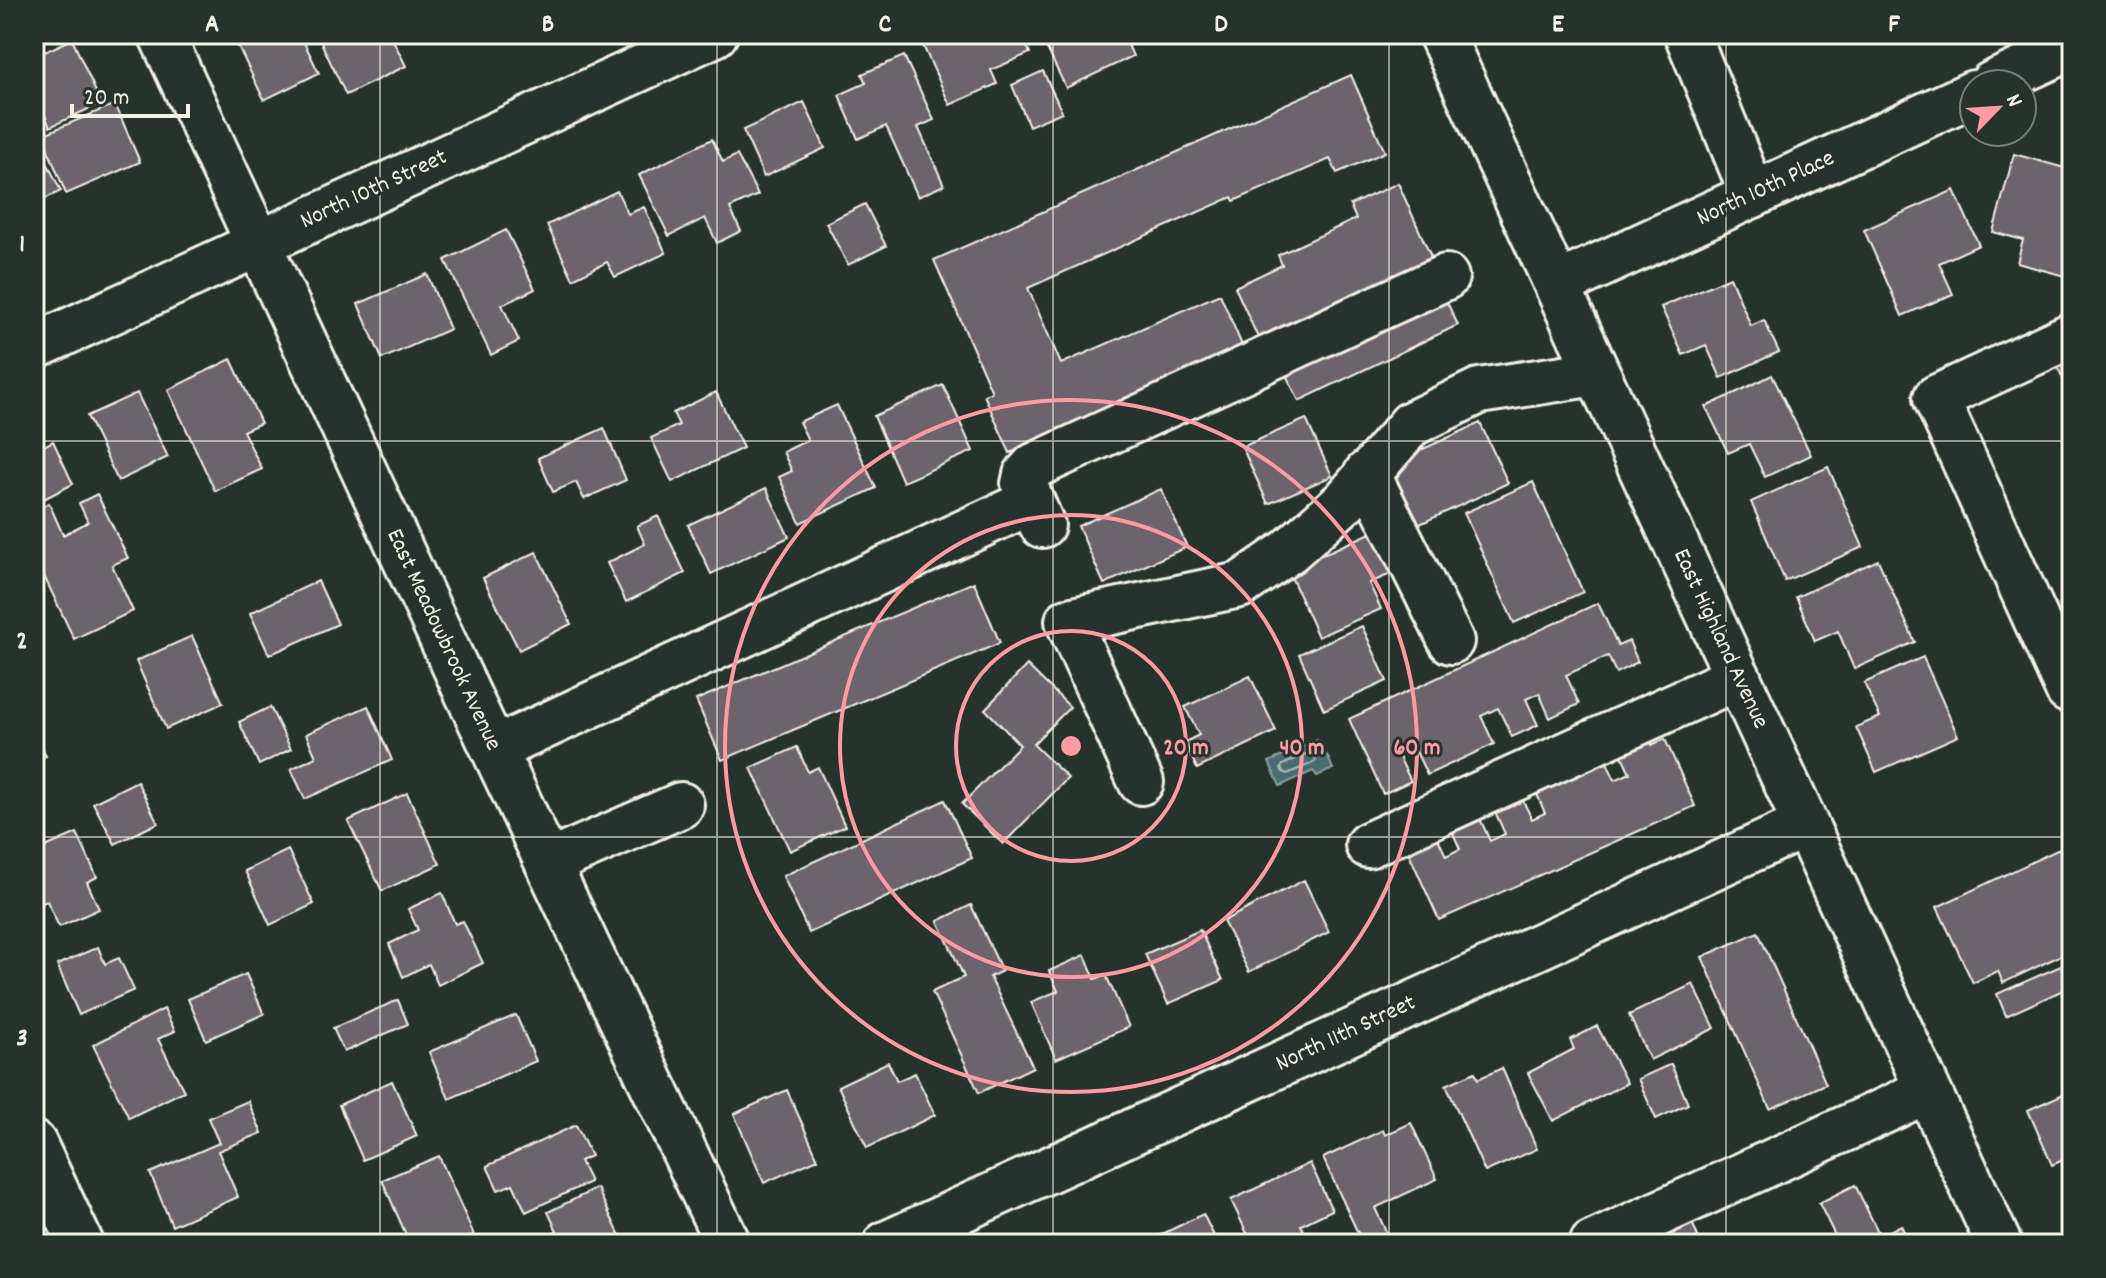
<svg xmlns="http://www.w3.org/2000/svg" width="2106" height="1278" viewBox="0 0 2106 1278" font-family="Dekko,sans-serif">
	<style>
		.water { fill: #4a6c71; stroke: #8ea1a1; stroke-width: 2 }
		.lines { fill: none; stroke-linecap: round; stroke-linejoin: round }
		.shore { stroke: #b0bcb8; stroke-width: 2 }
		.building { fill: #6c646c; stroke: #f4f1e8; stroke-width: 2 }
		.minor-casing { stroke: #f4f1e8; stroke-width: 50 }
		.minor { stroke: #26332d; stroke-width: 44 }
		.grid { fill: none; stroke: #f4f1e8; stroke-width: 2; stroke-opacity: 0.55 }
		.ring { fill: none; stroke: #ff9aa2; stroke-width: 4 }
		.labels { text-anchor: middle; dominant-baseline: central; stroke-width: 6; stroke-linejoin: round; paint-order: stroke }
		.street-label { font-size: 24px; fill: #f4f1e8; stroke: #26332d }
		.centre { fill: #ff9aa2; stroke: #26332d; stroke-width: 4 }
		.ring-label { font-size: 24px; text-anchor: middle; font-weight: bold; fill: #ff9aa2; stroke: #26332d; stroke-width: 6; stroke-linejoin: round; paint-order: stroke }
		.neatline { fill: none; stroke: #f4f1e8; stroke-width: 3 }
		.grid-label { font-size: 26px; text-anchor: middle; font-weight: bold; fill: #f4f1e8 }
	</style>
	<rect width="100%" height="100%" fill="#26332d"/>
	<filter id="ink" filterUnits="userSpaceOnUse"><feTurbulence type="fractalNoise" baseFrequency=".0125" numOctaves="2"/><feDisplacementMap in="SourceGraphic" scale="16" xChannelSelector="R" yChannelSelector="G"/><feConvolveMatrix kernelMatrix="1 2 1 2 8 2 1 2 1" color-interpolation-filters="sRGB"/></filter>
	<g filter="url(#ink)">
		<polygon class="water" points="1317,740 1324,756 1327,755 1333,769 1317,776 1313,771 1280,786 1269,762"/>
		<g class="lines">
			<polygon class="shore" points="1310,752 1314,753 1316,757 1315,762 1287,774 1283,772 1281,768 1283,765"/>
		</g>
		<g class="building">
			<polygon points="242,34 300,34 319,73 264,100 234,38"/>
			<polygon points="317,34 390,34 406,66 346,95"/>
			<polygon points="930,34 1022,34 1030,53 991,70 997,84 950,105 920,39"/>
			<polygon points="1040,34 1123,34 1133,56 1066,88"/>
			<polygon points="72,39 101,103 50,127 34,91 34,57"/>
			<polygon points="904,56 934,120 918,127 944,185 918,197 886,126 858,139 839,95 866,83 862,74"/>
			<polygon points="1043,71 1062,112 1029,126 1012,85"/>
			<polygon points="1351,75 1385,152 1337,173 1330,159 1234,201 1232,197 1028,288 1061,364 1220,294 1244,350 1010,453 984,395 992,392 934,260"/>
			<polygon points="804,102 825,148 764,177 743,130"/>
			<polygon points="115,104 140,162 66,194 42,135"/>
			<polygon points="34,136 61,191 34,204"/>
			<polygon points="712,139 723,162 737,155 758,195 730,208 741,231 717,243 705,218 669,236 639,175"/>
			<polygon points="2014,154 2072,170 2067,194 2072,196 2072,278 2017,263 2023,240 1993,232"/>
			<polygon points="1398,183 1433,261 1259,340 1235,287 1282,265 1278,255 1356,219 1350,205"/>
			<polygon points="1954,190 1979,245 1939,263 1953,294 1902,316 1864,230"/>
			<polygon points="617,191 628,214 644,207 666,253 615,277 607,262 573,279 547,225"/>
			<polygon points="865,204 886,246 848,265 826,223"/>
			<polygon points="506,230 535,289 502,305 519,341 491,355 445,260"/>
			<polygon points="427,274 450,329 382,359 358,304"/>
			<polygon points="1730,277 1751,326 1764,320 1779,352 1721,378 1706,345 1683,355 1661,307"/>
			<polygon points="1442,292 1458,325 1299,401 1283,369"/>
			<polygon points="2072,356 2072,397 2056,364"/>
			<polygon points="231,359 261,423 243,431 262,469 215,491 168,390"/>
			<polygon points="1772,375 1811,455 1765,477 1749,444 1728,453 1706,407"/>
			<polygon points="943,385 973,451 903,482 874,416"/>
			<polygon points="716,392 743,448 672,482 651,438 679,425 673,413"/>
			<polygon points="137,393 168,457 118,481 87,416"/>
			<polygon points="837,405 876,488 800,523 779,477 792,471 783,452 808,440 799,422"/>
			<polygon points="1306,419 1332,476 1268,504 1242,447"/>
			<polygon points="1480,423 1508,483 1418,525 1390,464"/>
			<polygon points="604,428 626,480 584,499 576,482 553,492 538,458"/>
			<polygon points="53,441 73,484 34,504 34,451"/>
			<polygon points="1828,467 1863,547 1785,581 1751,502"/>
			<polygon points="1533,482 1583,592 1514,623 1464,513"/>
			<polygon points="766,488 789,537 711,574 688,525"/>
			<polygon points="1161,489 1187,547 1104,584 1078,526"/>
			<polygon points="97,494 128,558 112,565 133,611 74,639 34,555 34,510 49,503 63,535 88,522 79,503"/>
			<polygon points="658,516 685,573 626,602 607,563 645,544 637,526"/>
			<polygon points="1377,530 1396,572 1369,583 1381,609 1318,637 1288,570"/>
			<polygon points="536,552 571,624 519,650 483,578"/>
			<polygon points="1878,560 1915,642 1854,669 1838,631 1815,641 1796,597"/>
			<polygon points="318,581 338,624 269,655 250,613"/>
			<polygon points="974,582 1000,643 722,760 696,700"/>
			<polygon points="1598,603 1618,646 1629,641 1638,662 1616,673 1608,656 1566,675 1579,704 1550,718 1539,693 1526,699 1538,725 1512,737 1498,708 1481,716 1494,744 1427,775 1414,747 1398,755 1411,781 1383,794 1349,719"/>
			<polygon points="1362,626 1387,681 1324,710 1299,654"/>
			<polygon points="192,636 223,703 166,729 136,661"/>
			<polygon points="1923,657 1958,736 1876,772 1856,727 1880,717 1864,683"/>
			<polygon points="1027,665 1070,707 1033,744 1068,778 1003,844 962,804 1020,745 985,709"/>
			<polygon points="1250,676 1276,731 1197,769 1185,742 1199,735 1185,707"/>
			<polygon points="368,706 392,760 305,799 291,769 316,757 306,734"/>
			<polygon points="270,707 291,749 259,765 239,722"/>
			<polygon points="34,729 46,756 34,762"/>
			<polygon points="1647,734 1652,745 1665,739 1695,806 1439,920 1405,845 1435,832 1446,856 1460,849 1449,824 1477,812 1490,841 1505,834 1492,805 1519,793 1532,819 1545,813 1533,785 1603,754 1615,780 1630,773 1618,747"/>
			<polygon points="797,747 808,772 818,767 845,826 790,851 751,768"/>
			<polygon points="137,781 158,823 115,844 93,803"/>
			<polygon points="407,793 440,864 382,891 348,821"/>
			<polygon points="945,800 972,858 809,933 783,876"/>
			<polygon points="77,833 97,877 87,882 99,909 59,927 47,901 35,906 34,903 34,852"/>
			<polygon points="2072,843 2072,950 2003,983 1998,971 1973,983 1937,907"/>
			<polygon points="288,850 314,904 270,925 245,871"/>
			<polygon points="1304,880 1329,932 1249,972 1223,921"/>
			<polygon points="442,893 455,924 463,921 483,963 438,985 429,964 403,977 389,944 418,930 408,909"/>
			<polygon points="971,905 1002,971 990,977 1033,1067 979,1093 932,992 964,977 938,921"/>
			<polygon points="1200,930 1223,980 1168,1004 1145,954"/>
			<polygon points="1758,932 1826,1084 1770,1109 1702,957"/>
			<polygon points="98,947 105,964 119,958 134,990 79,1015 57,965"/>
			<polygon points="1085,955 1095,979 1106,975 1129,1027 1056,1059 1031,1002 1058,991 1049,971"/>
			<polygon points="2072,961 2072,986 2006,1016 1997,994"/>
			<polygon points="246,974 264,1014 206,1040 188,999"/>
			<polygon points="1693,984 1715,1028 1650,1060 1629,1015"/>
			<polygon points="398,1000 408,1024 344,1052 333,1028"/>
			<polygon points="164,1009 175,1031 158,1039 184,1091 129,1118 93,1045"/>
			<polygon points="516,1015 536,1061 449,1099 429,1052"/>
			<polygon points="1597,1026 1627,1083 1553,1121 1528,1073 1574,1049 1570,1040"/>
			<polygon points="888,1062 897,1081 915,1073 935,1115 867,1148 838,1086"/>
			<polygon points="1671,1064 1688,1104 1656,1119 1638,1079"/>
			<polygon points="1502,1068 1537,1149 1485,1172 1446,1085 1475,1072 1478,1079"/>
			<polygon points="392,1081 417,1136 363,1160 339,1105"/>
			<polygon points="787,1090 818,1159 764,1183 734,1114"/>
			<polygon points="2072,1090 2072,1156 2052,1165 2028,1110"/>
			<polygon points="248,1101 262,1133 218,1151 238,1197 172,1226 150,1173 219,1143 208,1118"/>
			<polygon points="1411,1123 1437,1179 1375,1208 1390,1240 1383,1244 1363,1244 1323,1158 1383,1130 1385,1135"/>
			<polygon points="576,1125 591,1156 580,1161 590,1182 526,1212 513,1184 498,1190 487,1166"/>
			<polygon points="439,1156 474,1235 453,1244 410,1244 382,1180"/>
			<polygon points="1310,1163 1332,1210 1301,1225 1311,1244 1252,1244 1231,1200"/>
			<polygon points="1855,1185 1880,1236 1901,1225 1910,1244 1839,1244 1819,1203"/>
			<polygon points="597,1188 624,1244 531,1244 557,1231 548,1212"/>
			<polygon points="1203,1214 1218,1244 1142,1244"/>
			<polygon points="1691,1220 1701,1244 1636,1244"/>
		</g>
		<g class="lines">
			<defs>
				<g id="minor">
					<polyline points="161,34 471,701 728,1244"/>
					<polyline points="1441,34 1999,1244"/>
					<polyline points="1687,34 1753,195"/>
					<polyline points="1992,84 2072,47"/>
					<polyline points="1557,285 1974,93"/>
					<polyline points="34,347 715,34"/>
					<polyline points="1367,473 1451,641"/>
					<polyline points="1042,525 1024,484 1026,475 1034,466 1446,277"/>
					<polyline points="2068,690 1936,398 2072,335"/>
					<polyline points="495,749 1013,510"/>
					<polyline points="1141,782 1068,621 1240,585 1289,551 1344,502 1411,424 1479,391 1596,373"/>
					<polyline points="1368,845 1738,677"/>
					<polyline points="548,863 681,805"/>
					<polyline points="34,1144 81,1244"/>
					<polyline points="886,1244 1805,825"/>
					<polyline points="1592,1244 1897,1105 1927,1089"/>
				</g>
			</defs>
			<use href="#minor" class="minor-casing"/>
			<use href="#minor" class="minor"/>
		</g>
	</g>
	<path class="grid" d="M380,34v1210M717,34v1210M1053,34v1210M1389,34v1210M1726,34v1210M34,441h2038M34,837h2038"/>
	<g class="ring">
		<circle cx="1071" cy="746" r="115"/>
		<circle cx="1071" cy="746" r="231"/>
		<circle cx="1071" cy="746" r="346"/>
	</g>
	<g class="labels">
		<g class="street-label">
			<text transform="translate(1766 189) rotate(-25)">North 10th Place</text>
			<text transform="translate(374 190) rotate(-25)">North 10th Street</text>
			<text transform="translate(1720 639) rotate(65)">East Highland Avenue</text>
			<text transform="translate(443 640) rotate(65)">East Meadowbrook Avenue</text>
			<text transform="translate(1346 1034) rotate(-25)">North 11th Street</text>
		</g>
	</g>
	<circle cx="1071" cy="746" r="12" class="centre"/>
	<g class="ring-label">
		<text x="1186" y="754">20 m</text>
		<text x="1302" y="754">40 m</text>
		<text x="1417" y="754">60 m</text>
	</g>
	<rect width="2106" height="1278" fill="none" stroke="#26332d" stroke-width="88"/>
	<g transform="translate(1998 108) rotate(65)"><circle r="38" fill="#26332d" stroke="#787f78" stroke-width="2"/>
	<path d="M0-6L14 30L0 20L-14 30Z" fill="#ff9aa2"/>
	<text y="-12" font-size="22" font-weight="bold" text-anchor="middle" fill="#f4f1e8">N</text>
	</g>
	<path d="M72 104v12h116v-12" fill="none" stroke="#f4f1e8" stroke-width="4"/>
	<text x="84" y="104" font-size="24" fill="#f4f1e8" stroke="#26332d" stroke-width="6" paint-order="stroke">20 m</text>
	<rect x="44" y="44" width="2018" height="1190" class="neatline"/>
	<g class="grid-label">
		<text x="212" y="31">A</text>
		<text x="548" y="31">B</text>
		<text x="885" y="31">C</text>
		<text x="1221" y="31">D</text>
		<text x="1558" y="31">E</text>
		<text x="1894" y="31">F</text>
		<text x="22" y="251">1</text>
		<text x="22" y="648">2</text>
		<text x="22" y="1045">3</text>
	</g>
</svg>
